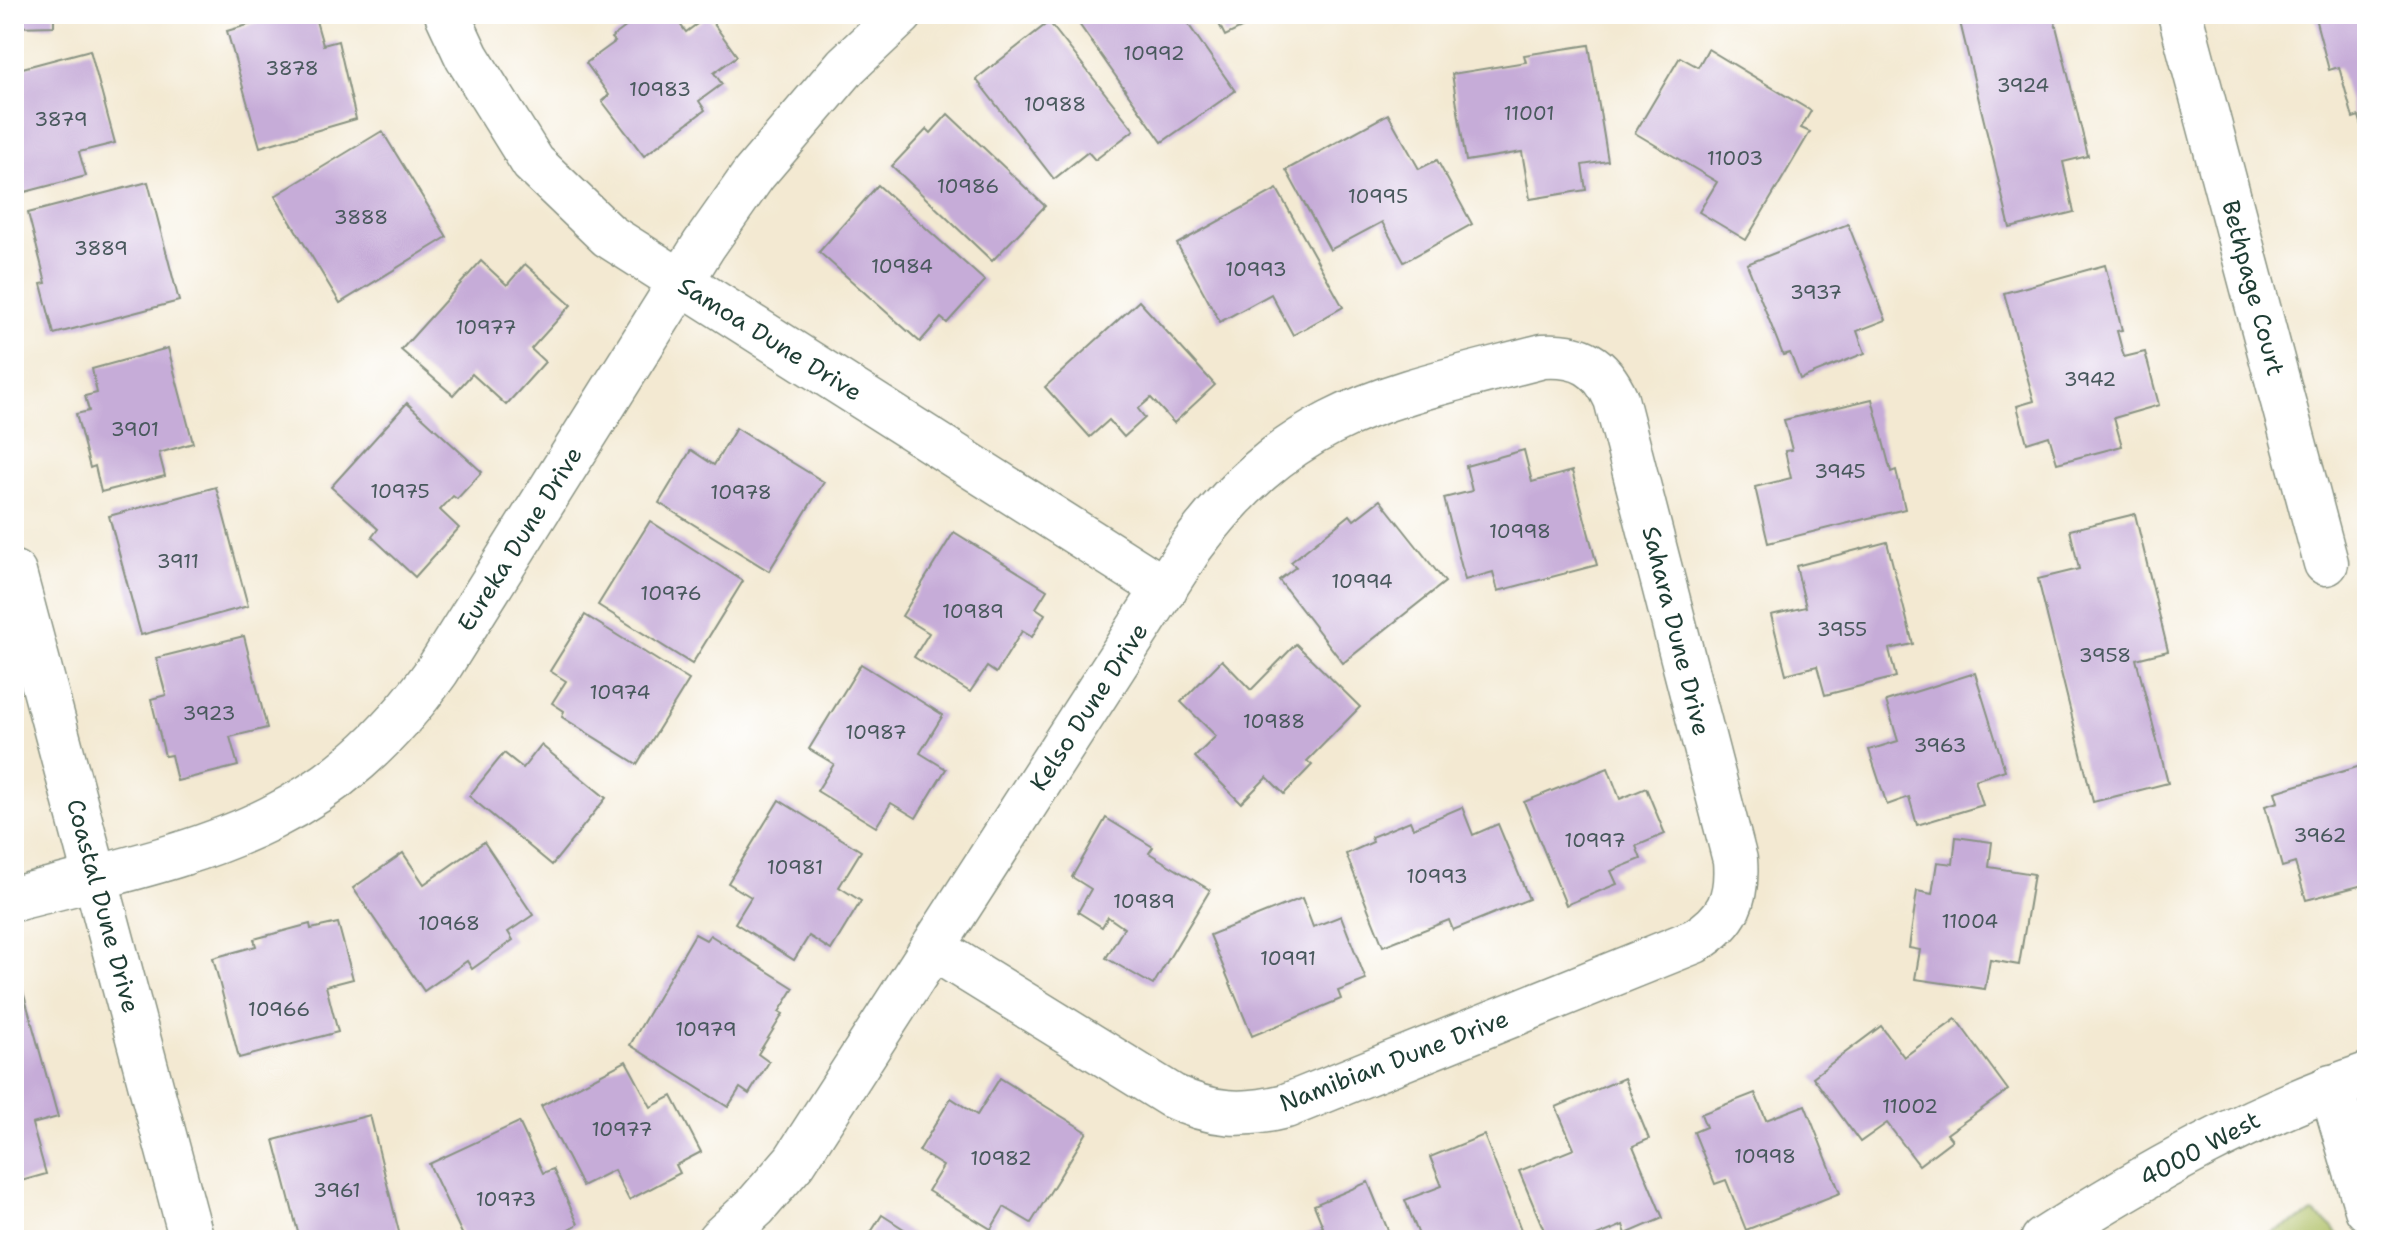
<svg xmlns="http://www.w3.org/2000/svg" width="2381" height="1254" viewBox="0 0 2381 1254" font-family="'Shantell Sans',sans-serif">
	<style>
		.green { fill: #acbd60; stroke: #667d4a; stroke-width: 2 }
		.building { fill: #c6acd8 }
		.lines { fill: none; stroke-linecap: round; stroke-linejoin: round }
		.minor-casing { stroke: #899383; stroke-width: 47 }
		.major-casing { stroke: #899383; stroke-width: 47 }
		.minor { stroke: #fff; stroke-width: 44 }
		.major { stroke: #fff; stroke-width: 44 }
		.labels { text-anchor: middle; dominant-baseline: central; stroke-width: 8; stroke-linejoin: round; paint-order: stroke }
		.number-label { font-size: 20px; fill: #49595d }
		.street-label { font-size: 24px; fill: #1f3d34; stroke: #fff }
	</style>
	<rect width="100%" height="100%" fill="#fff"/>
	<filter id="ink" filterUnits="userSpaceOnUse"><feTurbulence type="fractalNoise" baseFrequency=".0125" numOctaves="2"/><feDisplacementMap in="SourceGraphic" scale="16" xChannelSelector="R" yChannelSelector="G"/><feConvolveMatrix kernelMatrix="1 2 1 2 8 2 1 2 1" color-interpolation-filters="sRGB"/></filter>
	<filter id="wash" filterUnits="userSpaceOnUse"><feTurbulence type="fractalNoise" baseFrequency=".006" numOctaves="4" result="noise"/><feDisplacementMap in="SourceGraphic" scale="32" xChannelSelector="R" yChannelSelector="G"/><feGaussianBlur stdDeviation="1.8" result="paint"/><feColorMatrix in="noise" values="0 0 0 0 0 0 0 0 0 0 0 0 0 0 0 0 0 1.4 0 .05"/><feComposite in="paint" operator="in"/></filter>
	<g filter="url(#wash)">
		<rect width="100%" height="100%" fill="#f3e9d2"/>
		<polygon class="green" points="2313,1213 2332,1226 2340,1240 2257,1240"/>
		<g id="blocks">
			<g class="building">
				<polygon points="14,14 54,14 54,26 14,27"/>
				<polygon points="286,14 314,14 323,45 338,41 356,119 260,147 227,31"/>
				<polygon points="643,14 672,14 686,32 708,16 737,56 714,73 722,84 699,101 705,110 644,156 602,101 609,95 586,63 615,42 611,38"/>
				<polygon points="1072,14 1181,14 1235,91 1162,142"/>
				<polygon points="1214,14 1270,14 1225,36"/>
				<polygon points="1958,14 2053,14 2088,156 2063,162 2074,212 2010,228"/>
				<polygon points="2314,14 2367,14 2367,143 2359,116 2353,118 2339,67 2329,70"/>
				<polygon points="1049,22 1134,130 1095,160 1088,152 1054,179 976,79"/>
				<polygon points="1589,45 1608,161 1582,165 1586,190 1530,199 1522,152 1466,161 1452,74 1526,62 1524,55"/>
				<polygon points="1708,49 1811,111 1801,128 1810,132 1746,240 1699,212 1717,182 1635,133 1680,57 1698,67"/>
				<polygon points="90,50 115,143 79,152 86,176 25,192 18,166 14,167 14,96 22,94 15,70"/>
				<polygon points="948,114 1045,206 992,261 892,166 927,129 931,133"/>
				<polygon points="1388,114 1419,169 1437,160 1472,224 1404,262 1382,222 1330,250 1286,170"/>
				<polygon points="382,131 447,237 340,303 275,196"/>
				<polygon points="148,182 179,301 54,334 41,284 46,283 28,213"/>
				<polygon points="878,185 985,281 947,323 941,318 920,342 819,252"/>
				<polygon points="1277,189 1343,307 1293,335 1271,294 1220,322 1177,244"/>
				<polygon points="1848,224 1886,320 1857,331 1865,353 1800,379 1790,353 1783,355 1747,264"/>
				<polygon points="481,261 507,285 525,264 571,305 531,349 545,362 506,405 472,374 453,395 401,350"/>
				<polygon points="2105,265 2122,330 2117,331 2124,357 2145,352 2159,405 2114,418 2122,446 2057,463 2049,436 2027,443 2017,406 2034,401 2004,293"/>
				<polygon points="1139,301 1215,385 1174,423 1151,398 1138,409 1145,418 1124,437 1109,420 1090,437 1045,387"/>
				<polygon points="168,348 193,443 159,453 165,476 101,492 95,466 90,468 76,414 89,411 85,396 97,393 92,369"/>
				<polygon points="1872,399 1891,472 1896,470 1905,509 1768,543 1755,487 1791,478 1785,451 1792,450 1784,420"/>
				<polygon points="407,403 482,472 457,499 453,496 440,510 459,528 415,577 372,537 378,529 331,487"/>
				<polygon points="736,428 824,482 769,571 659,503 691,450 714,465"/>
				<polygon points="1524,450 1532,482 1572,471 1597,565 1498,591 1493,572 1465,580 1444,498 1472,491 1466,466"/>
				<polygon points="216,487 248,606 141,635 109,516"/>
				<polygon points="1380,500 1445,582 1343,663 1279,580 1296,567 1291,562 1350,515 1354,520"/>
				<polygon points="2135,514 2168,651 2136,659 2168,783 2093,802 2038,579 2079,569 2070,530"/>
				<polygon points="650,521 743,581 692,664 598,605"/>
				<polygon points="954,532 1047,590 1036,608 1045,614 1032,637 1022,631 996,673 987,667 970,692 914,657 929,633 902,616"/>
				<polygon points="1887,542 1913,644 1889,649 1896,677 1825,695 1817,666 1786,674 1771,615 1806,607 1796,566"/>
				<polygon points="585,615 689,680 637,764 562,717 564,711 552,703 566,681 550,671"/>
				<polygon points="244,636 267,728 230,737 238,766 177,781 171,755 165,756 151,699 166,695 156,658"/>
				<polygon points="1296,644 1360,707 1307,761 1312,765 1284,794 1267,777 1241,803 1195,757 1216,736 1181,702 1222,660 1251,690"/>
				<polygon points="861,664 943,715 920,753 946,769 916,818 891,803 876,827 817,791 834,764 809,749"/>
				<polygon points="1975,673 2005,770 1975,780 1983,805 1917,825 1909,797 1887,805 1869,750 1898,741 1886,701"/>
				<polygon points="541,745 606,798 552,865 469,796 504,753 523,768"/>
				<polygon points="2367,764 2367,884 2306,900 2295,863 2282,867 2265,806 2278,802 2275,792"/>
				<polygon points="1608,768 1620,799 1646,788 1665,834 1636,846 1641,859 1611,871 1617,884 1566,905 1524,802"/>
				<polygon points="779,800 861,851 839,887 861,901 831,950 809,936 794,960 735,923 751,897 728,883"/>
				<polygon points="1462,807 1473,835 1498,824 1529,899 1453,930 1449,920 1383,946 1346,854 1373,842 1371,837 1410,821 1413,828"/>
				<polygon points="1106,818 1153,847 1149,853 1210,890 1153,985 1106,958 1124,928 1108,917 1102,927 1078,912 1091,889 1072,877"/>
				<polygon points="1956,837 1992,842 1989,867 2034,874 2019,965 1990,960 1985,989 1915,979 1920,950 1909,948 1917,891 1932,894 1937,862 1953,864"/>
				<polygon points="484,842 533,915 508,932 513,940 472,969 467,961 424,991 353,888 403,853 424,884"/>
				<polygon points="1302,898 1313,927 1341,916 1366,980 1338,991 1341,999 1252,1036 1210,935"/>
				<polygon points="338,923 353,979 326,986 338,1032 239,1058 213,958 256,946 254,939 310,924 311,929"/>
				<polygon points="695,934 706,940 710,935 794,988 779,1012 783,1014 758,1054 769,1062 749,1094 740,1088 728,1107 630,1045"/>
				<polygon points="21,984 58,1117 32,1124 46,1174 14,1183 14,986"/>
				<polygon points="1956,1019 2008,1090 1947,1134 1952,1140 1919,1165 1887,1123 1860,1142 1813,1077 1881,1026 1904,1057"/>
				<polygon points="626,1061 651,1107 672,1096 701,1152 676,1165 680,1173 629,1200 614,1170 582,1186 541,1106"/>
				<polygon points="1000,1078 1087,1132 1031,1223 1004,1207 991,1229 928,1191 943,1166 919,1151 951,1098 977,1115"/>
				<polygon points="1624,1078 1649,1139 1633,1146 1663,1218 1626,1234 1623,1225 1587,1240 1548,1240 1519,1171 1574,1149 1556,1107"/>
				<polygon points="1755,1093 1766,1120 1805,1105 1840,1193 1746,1230 1726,1180 1715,1184 1694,1132 1706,1127 1701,1114"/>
				<polygon points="370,1115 401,1240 300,1240 274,1140"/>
				<polygon points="519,1122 543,1173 553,1169 578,1224 568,1230 572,1236 564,1240 510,1240 507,1232 491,1240 465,1240 429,1164"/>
				<polygon points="1484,1135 1525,1240 1421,1240 1405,1200 1442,1186 1430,1157"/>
				<polygon points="1368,1182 1392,1240 1291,1240 1323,1227 1314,1205"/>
				<polygon points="882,1215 921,1240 866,1240"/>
			</g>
		</g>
	</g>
	<g filter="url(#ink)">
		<use href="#blocks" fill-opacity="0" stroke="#899383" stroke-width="2"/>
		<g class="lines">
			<defs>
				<g id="minor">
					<polyline points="447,14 467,57 533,163 609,236 1165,589"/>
					<polyline points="2180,14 2326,563"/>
					<polyline points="14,573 192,1240"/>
					<path d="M14,899c180,-48 308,-65 423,-228l267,-426 50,-71 92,-108 55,-52"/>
					<polyline points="2331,1087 2367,1209"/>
					<path d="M719,1240l36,-33 40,-46 396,-614c102,-138 196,-150 352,-191 37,-2 58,9 73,43l119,461c3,39 -7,61 -40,81l-409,165c-43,11 -75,9 -114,-10l-239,-148"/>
				</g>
				<path id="major" d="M2043,1240c103,-66 208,-125 324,-165"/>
			</defs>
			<use href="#minor" class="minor-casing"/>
			<use href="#major" class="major-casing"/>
			<use href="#minor" class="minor"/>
			<use href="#major" class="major"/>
		</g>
	</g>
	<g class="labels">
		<g class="number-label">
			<text x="1154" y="53">10992</text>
			<text x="292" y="68">3878</text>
			<text x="2023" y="85">3924</text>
			<text x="660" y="89">10983</text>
			<text x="1055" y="104">10988</text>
			<text x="1529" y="113">11001</text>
			<text x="61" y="119">3879</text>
			<text x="1735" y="158">11003</text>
			<text x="968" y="186">10986</text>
			<text x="1378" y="196">10995</text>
			<text x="361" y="217">3888</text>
			<text x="101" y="248">3889</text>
			<text x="902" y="266">10984</text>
			<text x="1256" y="269">10993</text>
			<text x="1816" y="292">3937</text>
			<text x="486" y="327">10977</text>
			<text x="2090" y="379">3942</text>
			<text x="135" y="429">3901</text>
			<text x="1840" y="471">3945</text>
			<text x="400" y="491">10975</text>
			<text x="741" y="492">10978</text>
			<text x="1520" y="531">10998</text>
			<text x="178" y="561">3911</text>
			<text x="1362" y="581">10994</text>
			<text x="671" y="593">10976</text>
			<text x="973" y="611">10989</text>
			<text x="1842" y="629">3955</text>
			<text x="2105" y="655">3958</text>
			<text x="620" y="692">10974</text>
			<text x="209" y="713">3923</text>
			<text x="1274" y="721">10988</text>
			<text x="876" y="732">10987</text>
			<text x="1940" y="745">3963</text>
			<text x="2320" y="835">3962</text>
			<text x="1595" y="840">10997</text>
			<text x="795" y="867">10981</text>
			<text x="1437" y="876">10993</text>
			<text x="1144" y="901">10989</text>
			<text x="1970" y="921">11004</text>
			<text x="449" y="923">10968</text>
			<text x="1288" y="958">10991</text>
			<text x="279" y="1009">10966</text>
			<text x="706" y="1029">10979</text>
			<text x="1910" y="1106">11002</text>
			<text x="622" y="1129">10977</text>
			<text x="1765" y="1156">10998</text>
			<text x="1001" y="1158">10982</text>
			<text x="337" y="1190">3961</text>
			<text x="506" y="1199">10973</text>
		</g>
		<g class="street-label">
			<text transform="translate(2253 288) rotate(75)">Bethpage Court</text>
			<text transform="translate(770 339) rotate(32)">Samoa Dune Drive</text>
			<text transform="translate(520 539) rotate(-58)">Eureka Dune Drive</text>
			<text transform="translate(1676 631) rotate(76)">Sahara Dune Drive</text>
			<text transform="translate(1089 707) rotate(-57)">Kelso Dune Drive</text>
			<text transform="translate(103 906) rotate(75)">Coastal Dune Drive</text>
			<text transform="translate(1394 1061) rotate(-21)">Namibian Dune Drive</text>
			<text transform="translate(2200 1149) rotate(-28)">4000 West</text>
		</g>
	</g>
	<rect width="2381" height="1254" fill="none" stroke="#fff" stroke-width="48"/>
</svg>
